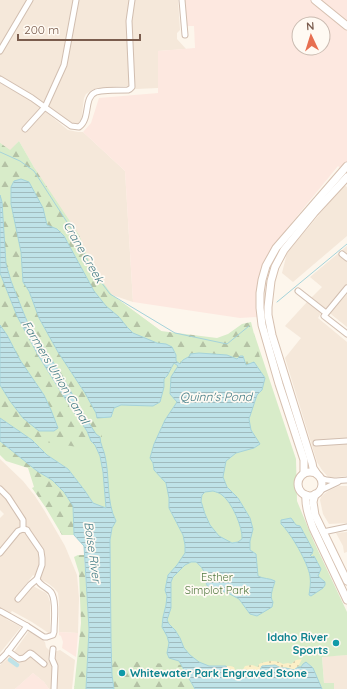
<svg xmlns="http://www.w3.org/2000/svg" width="347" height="689" viewBox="0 0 347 689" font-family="Quicksand,sans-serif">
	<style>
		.residential { fill: #f5e8da }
		.commercial { fill: #fde8e0; fill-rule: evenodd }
		.green { fill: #d8ecc9 }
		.forest { fill: url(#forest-firs) }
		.sand { fill: url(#sand-dots) }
		.water { fill: url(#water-rules); stroke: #a5d3da; fill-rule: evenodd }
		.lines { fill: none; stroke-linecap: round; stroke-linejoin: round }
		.stream { stroke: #a5d3da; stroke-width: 1 }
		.canal { stroke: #bfe3e8; stroke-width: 4.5 }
		.street-casing { stroke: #d1beb0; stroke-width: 7 }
		.secondary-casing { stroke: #d6c0b0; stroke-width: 9 }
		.street { stroke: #fff; stroke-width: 5 }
		.secondary { stroke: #fff; stroke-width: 7 }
		.culture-dot { fill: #0f9aa8; stroke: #fffaf3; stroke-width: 1.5 }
		.labels { text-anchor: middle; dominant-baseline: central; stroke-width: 3.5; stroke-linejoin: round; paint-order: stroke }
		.park-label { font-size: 11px; fill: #537a41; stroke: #fffaf3 }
		.culture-label { font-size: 11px; font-weight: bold; fill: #0d838f; stroke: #fffaf3; text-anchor: end }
		.water-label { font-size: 12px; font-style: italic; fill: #437c86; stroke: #fffaf3 }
	</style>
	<defs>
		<pattern id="forest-firs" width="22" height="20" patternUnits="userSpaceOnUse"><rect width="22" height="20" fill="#d8ecc9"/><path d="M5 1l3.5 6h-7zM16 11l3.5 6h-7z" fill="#b4c2a5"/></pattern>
		<pattern id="sand-dots" width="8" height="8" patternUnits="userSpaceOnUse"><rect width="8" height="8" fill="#fcefc7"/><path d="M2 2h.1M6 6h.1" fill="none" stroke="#d1c5a4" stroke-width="1.8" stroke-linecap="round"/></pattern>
		<pattern id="water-rules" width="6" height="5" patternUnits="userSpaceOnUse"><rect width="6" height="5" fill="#bfe3e8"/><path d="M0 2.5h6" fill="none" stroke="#a0bbbe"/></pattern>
	</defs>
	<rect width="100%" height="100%" fill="#fdf6ec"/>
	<g class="residential">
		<polygon points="0,0 178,0 180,30 177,33 177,39 186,49 158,51 158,88 136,89 127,86 97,88 92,90 86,94 84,98 81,122 77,125 73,124 50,107 46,112 68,130 78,132 83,132 125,171 133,302 112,295 91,266 79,235 35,169 19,141 10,151 0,143"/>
		<polygon points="344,185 347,187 347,236 293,282 282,273 287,253"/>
		<polygon points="347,246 347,327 311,298 322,287 310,277"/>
		<polygon points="307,302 321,313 318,318 347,342 347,476 329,478 322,470 317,462 285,358 301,338 285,326"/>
		<polygon points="0,459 23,481 35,496 44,510 65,546 77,575 79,598 78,633 59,632 59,602 58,593 54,588 49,584 33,575 17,596 21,599 33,586 46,593 48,596 50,602 50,634 32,622 12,611 6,619 21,627 0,653 0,518 4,514 0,510"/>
		<polygon points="339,486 347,486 347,523 329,524 323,514 320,500 321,497 324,494 330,490"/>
		<polygon points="347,532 347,552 344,553 343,546 336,533"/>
		<polygon points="29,631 45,642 46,647 49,650 53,652 57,651 60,650 75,660 72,689 49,689 44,682 33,673 15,689 0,689 0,665 11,656"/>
		<polygon points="347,655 347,689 334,689 334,683 324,683 322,656"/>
	</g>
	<g class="commercial">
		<path d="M185,0h162v174l-9,-8 -49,60 -17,23 -12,28 -2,40 -18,1 -107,-16 -8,-131 -42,-39 8,-9 8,-25 59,-5v-42l37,-3 -1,-22h-7zM299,24h24v24h-24z"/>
		<polygon points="59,632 78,633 76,657 62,648 63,642 61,636 59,635"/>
		<polygon points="33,673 44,682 49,689 15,689"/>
	</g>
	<polygon class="green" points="0,143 35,169 79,235 91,266 112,295 172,339 231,345 254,333 296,459 297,501 314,542 347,612 347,655 322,657 324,683 334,683 334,689 114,689 111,640 110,540 112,528 93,503 85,491 68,469 47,455 32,440 0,419"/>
	<g class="forest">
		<polygon points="19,141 35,169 79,235 91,266 112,295 161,331 217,338 228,334 242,324 251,322 265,378 254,362 246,365 237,359 227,355 199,353 190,354 190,356 183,360 180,364 176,361 176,355 166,344 157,343 133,333 127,327 119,317 106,306 94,291 64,236 57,229 47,225 43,208 36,196 16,230 21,252 23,282 29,291 39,318 58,352 85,393 96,413 102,437 100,437 96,434 27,321 11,281 6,264 2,202 0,195 0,143 10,150"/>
		<polygon points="0,273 17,316 38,355 71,408 87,431 91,441 92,443 84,448 32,440 0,418 0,385 10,401 51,410 44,395 20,360 7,335 0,325"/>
		<polygon points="0,441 37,471 52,480 64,492 73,506 74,535 62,535 46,508 32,488 34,487 28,468 6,461 0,455"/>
		<polygon points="78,555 84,555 89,629 86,689 74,689 81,623 79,573 74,557"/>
		<polygon points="112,660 181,665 195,689 114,689 112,675"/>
	</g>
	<path class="sand" d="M302,659l-4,8 -4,3c-7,-1 -13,-2 -19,-5l-16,7h-7l-14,6 -11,-3c-1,-3 0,-5 -1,-9h4l4,1 1,3 5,2 2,-1 3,-5 7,-1 6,2 1,-3c7,-3 17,-5 24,0l5,-1 3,1 5,-4z"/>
	<g class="water">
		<path d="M21,179l8,3 14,26 4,17 10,4 7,7 30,55 12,15 13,11 8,10 6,6 24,10 9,1 6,3 4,8v6l4,3 3,-4 7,-4v-2l9,-1 28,2 10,4 3,-3h3l3,9 8,-3 11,16 -3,12 -5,5 -8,24 2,11 9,14 -6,4 -18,5 -10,8 -3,16 4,10 11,11 12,20 3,11 -3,12v9l6,4 2,22c5,3 12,2 17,5 -2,8 -6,15 -2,21l-1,5 -15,9 -7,-2 -11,-15 -11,-6 -20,-6c-3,-5 -1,-6 -2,-10 -1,-6 -6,-12 -10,-15h-5l-6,3 -12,12 -2,5v26l-4,12 2,4 6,6 5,8 4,10 6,7 9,7 10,4h17l1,9 11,3 14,-6h7l3,-6 13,-1 6,3h5l8,2 4,-3h3l2,-3 3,-2 7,6 9,21h-127l-16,-28 -10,-3 -2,-5 2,-10 -2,-7 -5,-9 1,-10 3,-12 1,-9 -2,-6 3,-15 9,-10 8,-12v-8l-2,-10 -14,-27v-10l-3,-15 -12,-13 -1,-7 -3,-5 4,-14 11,-24 12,-18 -7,-8 1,-17 7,-11 -4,-3 -7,13 -3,3v8l-4,15 -7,4 -32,-1 -7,3 -3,9 -14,1 -1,-5 -11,-20 -27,-41 -19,-34 -10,-27 -6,-9 -2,-30 -10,-48v-17l3,-6zM213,491c3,1 7,2 9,4 10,7 21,33 20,44l-4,3 -6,1 -13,-7 -9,-11 -5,-11 -4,-13 1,-6 3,-3z"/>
		<path d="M0,195l2,7 4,62 5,17 11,28 5,12 35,55 25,44 9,14 4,3c0,7 4,13 5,19 5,21 1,46 11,65l-4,7 -2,12 1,100 1,35 2,14h-28l3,-60 -5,-83 -10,-11 -1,-29 -9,-14 -12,-12 -15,-9 -37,-30v-23l32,22 15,15 21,14 17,22 8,12 13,5 -3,-36 -3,-16 -5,-11 -4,-4 -4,-10 -16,-23 -33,-53 -21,-39 -17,-43z"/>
		<polygon points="0,325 7,335 20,360 44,395 51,410 58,428 54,431 39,431 23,418 10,401 0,385"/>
		<path d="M291,518l5,7 4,1 13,24 -1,4 -2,1 2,2 2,-1 7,13 -3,7 7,6v3l-2,3 -12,8 -2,-1c1,-7 2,-12 1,-19 -2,-13 -19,-43 -29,-52v-4z"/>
	</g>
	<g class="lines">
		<g class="stream">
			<polyline points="0,152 20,161 34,171 76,236 92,270 110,294 175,333 227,344 249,326"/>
			<polyline points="277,302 347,244"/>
		</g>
		<polyline class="canal" points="10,660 17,665"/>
		<defs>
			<g id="street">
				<polyline points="182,0 185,35"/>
				<polyline points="0,51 30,0"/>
				<path d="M0,79l32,19 39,28 8,1c12,-8 4,-30 17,-35 7,-2 24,-2 32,-2l2,-1 2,-2 -3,-66 3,-21"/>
				<polyline points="25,129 45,107 64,65 76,0"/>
				<polyline points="342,254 347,258"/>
				<polyline points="347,288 324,316 347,334"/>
				<polyline points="298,291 326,313"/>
				<polyline points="316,443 347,441"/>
				<path d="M320,478c9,4 17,3 27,2"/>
				<polyline points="0,489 8,497 23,520 23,529"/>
				<polyline points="319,491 338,482"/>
				<polyline points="323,532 347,527"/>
				<polyline points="0,553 18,531 23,529"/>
				<polyline points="18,599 30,585 37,579 42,565 42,558 41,551 28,532 27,530 23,529"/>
				<path d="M0,611l27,15 17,11h3l6,-2 1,-3c0,-11 3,-31 -3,-40 -4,-5 -11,-6 -14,-13"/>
				<polyline points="53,649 52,659 55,666 54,689"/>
				<polyline points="8,651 19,659 24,658 30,653 32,654 44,664"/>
				<polyline points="0,660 6,654 27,626"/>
			</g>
			<g id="secondary">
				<polyline points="315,0 347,26"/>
				<circle cx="310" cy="484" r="12"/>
				<polyline points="304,473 304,460 279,384 262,325 260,308 260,293 262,280 266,266 276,248 347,166"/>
				<polyline points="317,474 313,468 312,463 272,335 268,315 268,307 271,281 275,267 284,250 314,213 347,177"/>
				<polyline points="315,494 313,502 315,515 347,581"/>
				<path d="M306,495c-1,11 3,22 7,33l34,72"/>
			</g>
		</defs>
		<use href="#street" class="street-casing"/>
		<use href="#secondary" class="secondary-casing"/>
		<use href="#street" class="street"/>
		<use href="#secondary" class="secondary"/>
	</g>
	<g class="culture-dot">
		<circle cx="336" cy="643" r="4"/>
		<circle cx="122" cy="673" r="4"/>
	</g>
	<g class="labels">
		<g class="park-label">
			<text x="217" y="577">Esther<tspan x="217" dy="13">Simplot Park</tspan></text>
		</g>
		<g class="culture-label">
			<text x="328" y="637">Idaho River<tspan x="328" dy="13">Sports</tspan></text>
			<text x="130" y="673" text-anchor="start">Whitewater Park Engraved Stone</text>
		</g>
		<g class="water-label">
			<text transform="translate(84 252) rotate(60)">Crane Creek</text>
			<text transform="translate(56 372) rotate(59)">Farmers Union Canal</text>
			<text x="216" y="396">Quinn's Pond</text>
			<text transform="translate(93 552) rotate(82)">Boise River</text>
		</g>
	</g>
	<g transform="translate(311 36) rotate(356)"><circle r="19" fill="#fffaf3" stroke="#cabbb1"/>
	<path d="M0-3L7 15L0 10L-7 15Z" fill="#e76f51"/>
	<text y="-6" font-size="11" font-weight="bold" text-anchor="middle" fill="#7a5c4d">N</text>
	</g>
	<path d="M18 34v6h122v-6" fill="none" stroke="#7a5c4d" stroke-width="2"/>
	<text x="24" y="34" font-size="12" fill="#7a5c4d" stroke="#fffaf3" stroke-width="3" paint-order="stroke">200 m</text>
</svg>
